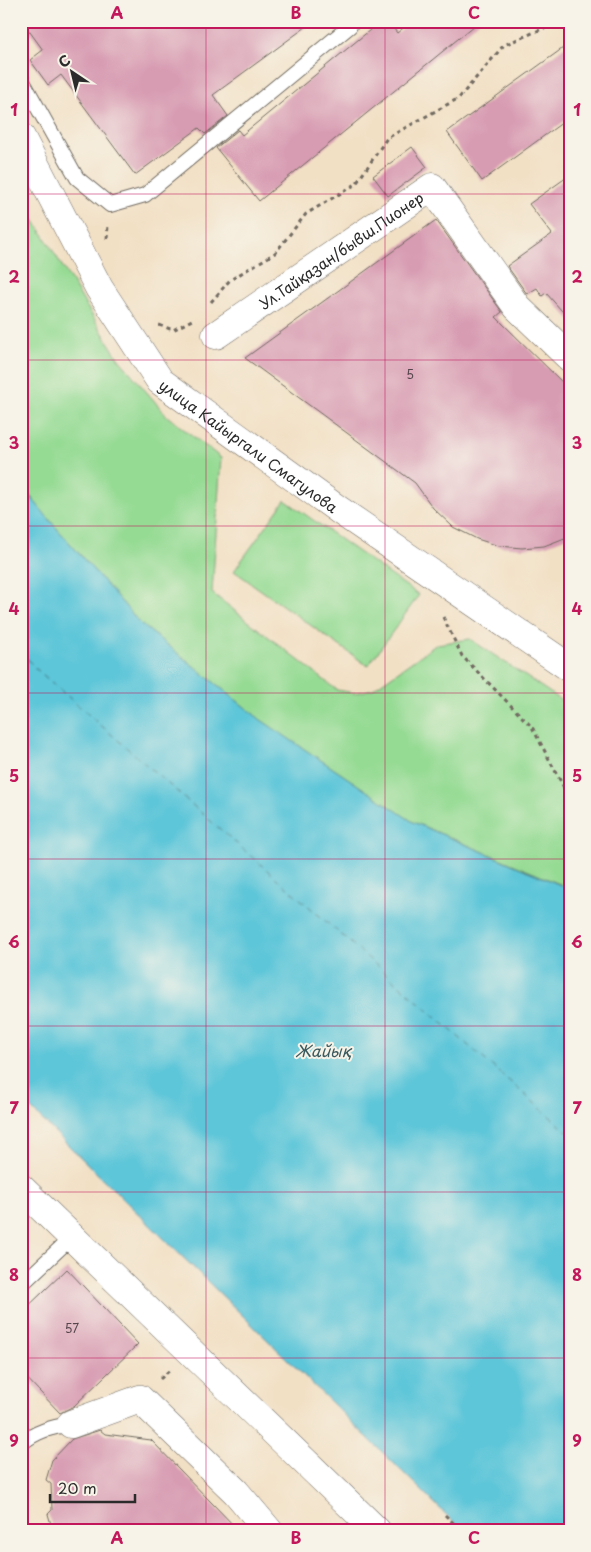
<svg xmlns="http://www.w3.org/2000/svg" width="591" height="1552" viewBox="0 0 591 1552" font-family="'Playpen Sans',sans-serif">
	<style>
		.green { fill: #96db94; stroke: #608360 }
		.water { fill: #5dc6d9; stroke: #447882 }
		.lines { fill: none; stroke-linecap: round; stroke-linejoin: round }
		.ferry { stroke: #3a5a5f; stroke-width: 1; stroke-dasharray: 6 5; stroke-linecap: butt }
		.building { fill: #d89cb2 }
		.lane-casing { stroke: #716a61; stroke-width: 16 }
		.street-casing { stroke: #716a61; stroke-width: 29 }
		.path { stroke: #716a61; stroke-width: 3; stroke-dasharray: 4 4; stroke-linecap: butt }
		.lane { stroke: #fff; stroke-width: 14 }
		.street { stroke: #fff; stroke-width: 28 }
		.grid { fill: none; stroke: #c2185b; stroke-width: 1; stroke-opacity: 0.55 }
		.labels { text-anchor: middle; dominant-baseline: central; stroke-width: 4; stroke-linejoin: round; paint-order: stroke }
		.number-label { font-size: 12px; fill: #56474d }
		.street-label { font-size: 15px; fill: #2b2b2b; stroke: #f7f3e8 }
		.water-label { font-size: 16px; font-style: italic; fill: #3a5a5f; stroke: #f7f3e8 }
		.neatline { fill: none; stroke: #c2185b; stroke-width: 2 }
		.grid-label { font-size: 16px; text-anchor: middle; font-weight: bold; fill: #c2185b }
	</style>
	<rect width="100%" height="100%" fill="#f7f3e8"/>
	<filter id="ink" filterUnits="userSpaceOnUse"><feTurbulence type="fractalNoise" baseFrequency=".02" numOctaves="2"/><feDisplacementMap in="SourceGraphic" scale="10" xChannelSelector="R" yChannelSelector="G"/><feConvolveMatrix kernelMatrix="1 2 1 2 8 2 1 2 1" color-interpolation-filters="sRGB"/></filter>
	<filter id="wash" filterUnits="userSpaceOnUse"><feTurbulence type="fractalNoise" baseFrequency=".0096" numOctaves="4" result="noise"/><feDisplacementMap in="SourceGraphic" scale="20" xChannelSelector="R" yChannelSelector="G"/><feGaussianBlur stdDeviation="1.12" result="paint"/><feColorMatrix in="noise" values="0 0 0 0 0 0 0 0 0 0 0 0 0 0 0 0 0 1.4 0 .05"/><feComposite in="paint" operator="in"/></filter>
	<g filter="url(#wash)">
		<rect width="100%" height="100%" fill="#f2e0c5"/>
		<g class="green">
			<polygon points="21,198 118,358 167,416 221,458 212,593 337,690 355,693 373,689 437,644 470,639 570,706 570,884 567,887 413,822 261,720 141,624 53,524 21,485"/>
			<polygon points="285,500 419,595 368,666 234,571"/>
		</g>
		<polygon class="water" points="21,485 53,524 141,624 261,720 413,822 570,889 570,1531 463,1531 21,1099"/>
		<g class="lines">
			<polyline class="ferry" points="21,650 34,667 570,1134"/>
		</g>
		<g id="blocks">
			<g class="building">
				<polygon points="22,21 314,21 213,95 228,116 205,134 199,128 135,175 61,75 48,85 30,60 43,50"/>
				<polygon points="381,21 388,21 397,33 412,21 480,21 259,201 216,148 238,130 242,135"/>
				<polygon points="570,43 570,117 482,181 447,132"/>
				<polygon points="412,147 427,167 388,196 373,176"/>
				<polygon points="570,175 570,320 546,293 542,296 537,288 527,294 507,266 552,234 529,204"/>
				<polygon points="436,220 502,312 496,317 570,390 570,536 544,546 522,548 499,546 477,539 453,527 433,508 415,483 245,358"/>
				<polygon points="67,1269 138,1344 74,1406 60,1413 21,1372 21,1313"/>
				<polygon points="100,1430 105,1434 151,1440 239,1531 53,1531 48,1514 52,1510 51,1484 46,1480 52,1460 72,1439"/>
			</g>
		</g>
	</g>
	<g filter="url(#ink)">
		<use href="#blocks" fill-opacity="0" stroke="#716a61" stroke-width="1"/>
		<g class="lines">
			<defs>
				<g id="lane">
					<polyline points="21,78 77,178 110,205 145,195 350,26 347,21"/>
					<polyline points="21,1285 72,1237"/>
					<path d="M21,1444c15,-13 31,-17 50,-20"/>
					<polyline points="21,1530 22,1531"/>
				</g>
				<g id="street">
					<path id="s1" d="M21,137l78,151 61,93 179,129 231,158"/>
					<path id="s2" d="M216,335l216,-148 85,120 53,51"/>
					<polyline points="21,1188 377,1531"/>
					<polyline points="71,1424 140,1399 236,1492 269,1531"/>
				</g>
			</defs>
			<use href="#lane" class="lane-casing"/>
			<use href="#street" class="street-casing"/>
			<g class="path">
				<polyline points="107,239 108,225"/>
				<polyline points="211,302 230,280 275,253 306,214 356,184 387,138 459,98 504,45 561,21"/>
				<polyline points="159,325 173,330 192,320"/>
				<polyline points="443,617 462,656 532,727 570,799"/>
				<polyline points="160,1379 170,1370"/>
				<polyline points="445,1515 462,1531"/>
			</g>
			<use href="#lane" class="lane"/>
			<use href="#street" class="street"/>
		</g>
	</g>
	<path class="grid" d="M206,21v1510M385,21v1510M21,194h549M21,360h549M21,526h549M21,693h549M21,859h549M21,1026h549M21,1192h549M21,1358h549"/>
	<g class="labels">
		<g class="number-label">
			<text x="410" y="374">5</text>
			<text x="72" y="1328">57</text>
		</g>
		<g class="street-label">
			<text stroke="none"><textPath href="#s2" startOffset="151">Ул.Тайқазан/бывш.Пионер</textPath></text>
			<text stroke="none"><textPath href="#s1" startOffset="391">улица Кайыргали Смагулова</textPath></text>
		</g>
		<g class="water-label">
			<text x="323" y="1050">Жайық</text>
		</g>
	</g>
	<rect width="591" height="1552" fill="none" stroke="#f7f3e8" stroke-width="55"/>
	<g transform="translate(72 72) rotate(325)" stroke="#f7f3e8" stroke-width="4" paint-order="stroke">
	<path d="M0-4L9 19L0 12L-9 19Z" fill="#2b2b2b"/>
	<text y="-8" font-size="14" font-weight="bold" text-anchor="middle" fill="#2b2b2b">С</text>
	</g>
	<path d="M50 1494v8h85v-8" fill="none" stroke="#2b2b2b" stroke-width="2.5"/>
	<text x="58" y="1494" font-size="15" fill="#2b2b2b" stroke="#f7f3e8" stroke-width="4" paint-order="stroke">20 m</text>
	<rect x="28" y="28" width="536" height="1496" class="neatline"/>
	<g class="grid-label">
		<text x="117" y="19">A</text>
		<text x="296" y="19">B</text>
		<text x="474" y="19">C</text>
		<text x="14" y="116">1</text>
		<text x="577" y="116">1</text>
		<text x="14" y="283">2</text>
		<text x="577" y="283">2</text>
		<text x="14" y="449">3</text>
		<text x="577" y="449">3</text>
		<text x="14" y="615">4</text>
		<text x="577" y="615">4</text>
		<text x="14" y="782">5</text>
		<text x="577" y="782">5</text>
		<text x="14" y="948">6</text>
		<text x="577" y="948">6</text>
		<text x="14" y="1114">7</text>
		<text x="577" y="1114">7</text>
		<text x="14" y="1281">8</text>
		<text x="577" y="1281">8</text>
		<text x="14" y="1447">9</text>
		<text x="577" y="1447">9</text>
		<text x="117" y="1544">A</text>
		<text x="296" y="1544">B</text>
		<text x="474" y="1544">C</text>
	</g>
</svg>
